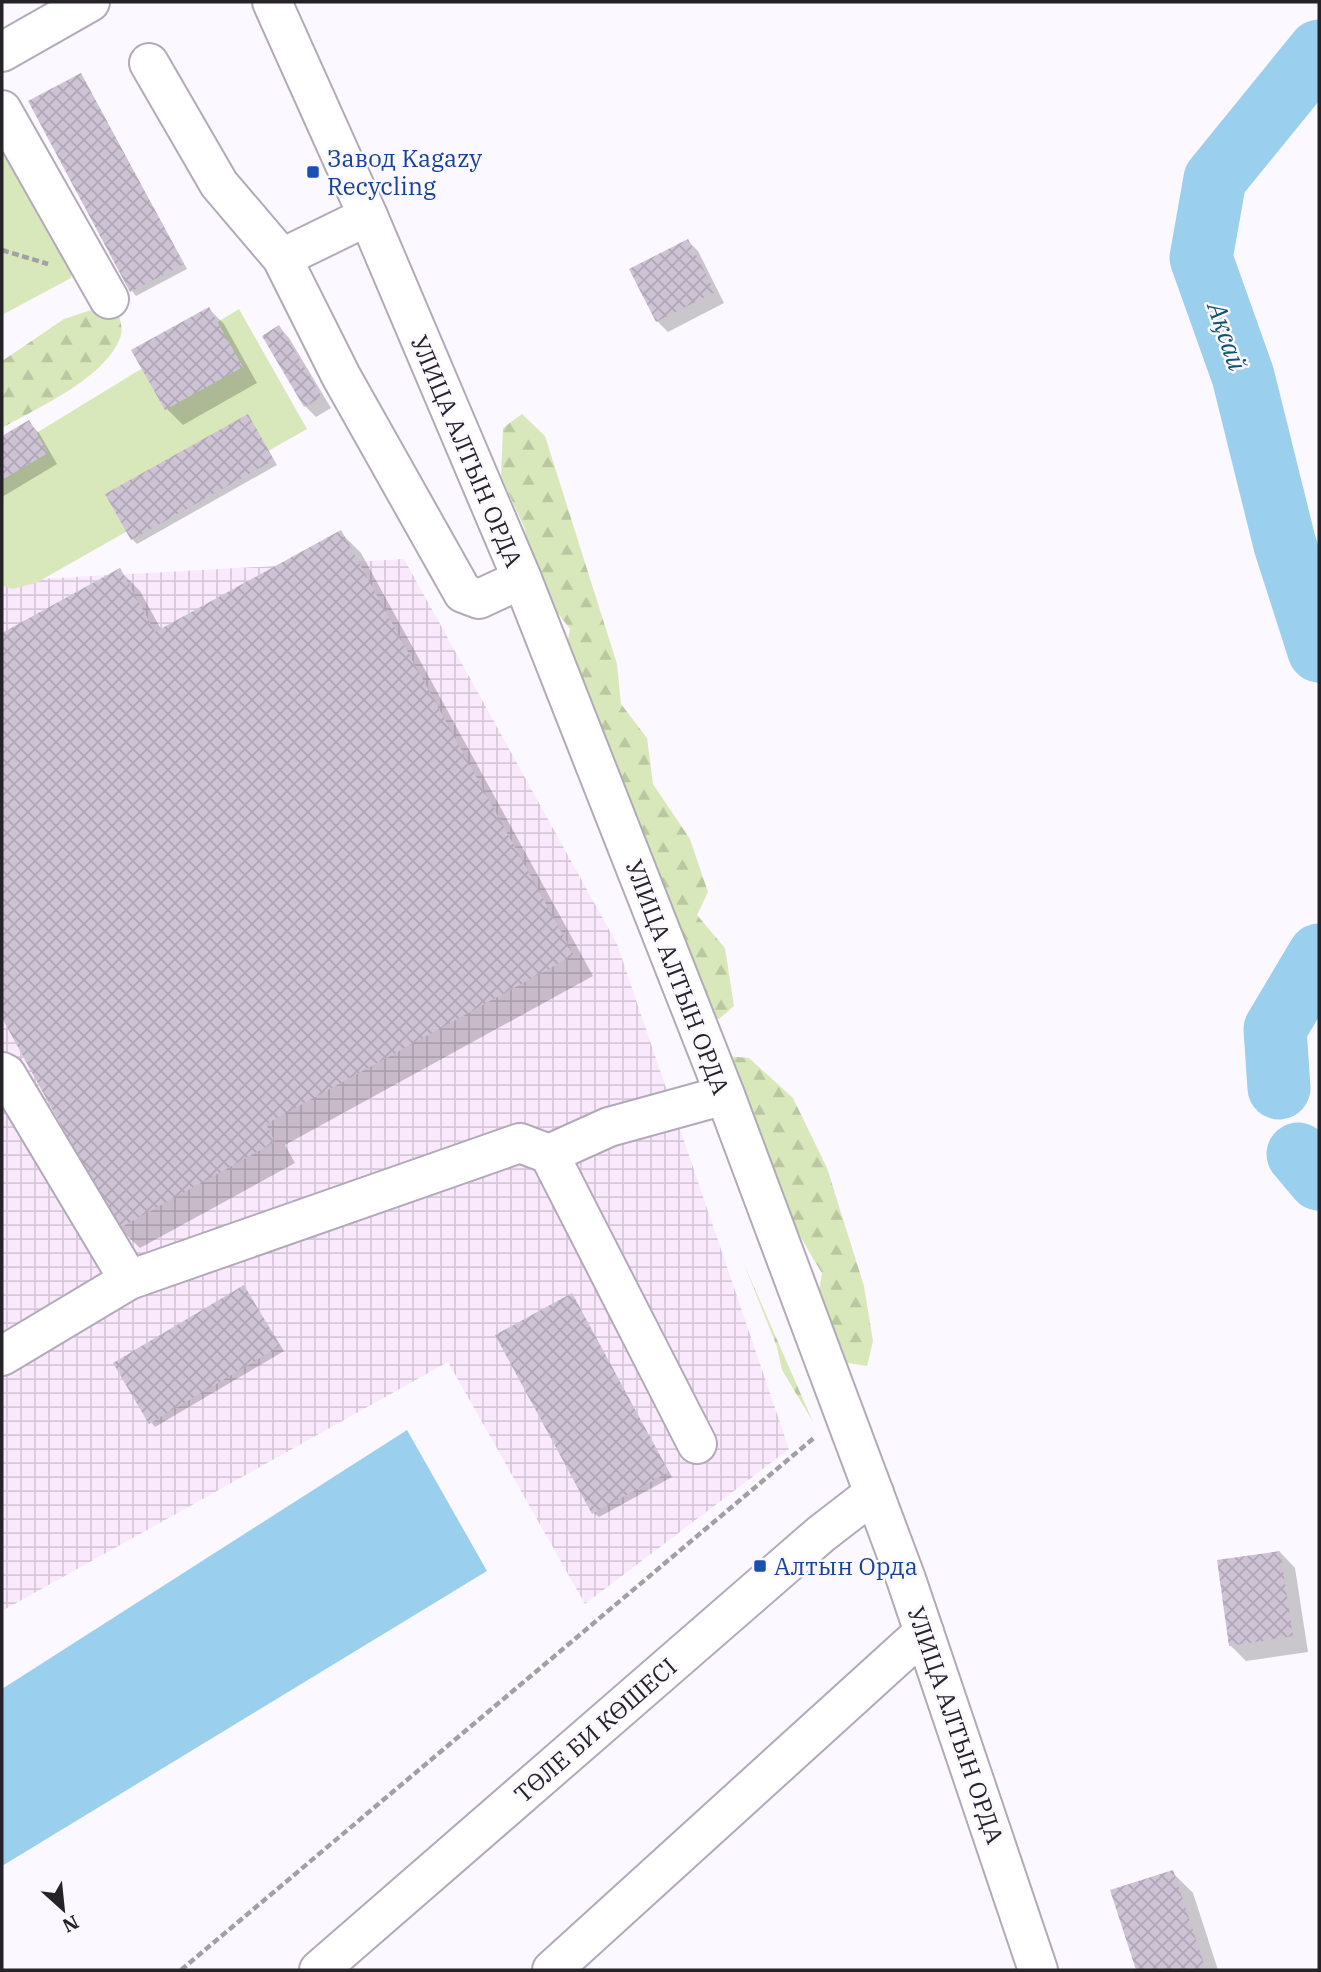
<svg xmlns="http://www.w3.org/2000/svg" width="1321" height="1972" viewBox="0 0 1321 1972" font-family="'IBM Plex Serif',serif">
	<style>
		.industrial { fill: url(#industrial-grid) }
		.green { fill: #d9e8ba }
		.forest { fill: url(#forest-firs) }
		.water { fill: #9ad0ed }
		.shadow { fill: #0003 }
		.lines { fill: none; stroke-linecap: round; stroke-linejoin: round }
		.river { stroke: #9ad0ed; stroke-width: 63 }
		.building { fill: url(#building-cross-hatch) }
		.minor-casing { stroke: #b2a9b9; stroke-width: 42 }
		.major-casing { stroke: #b2a9b9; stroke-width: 42 }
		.path { stroke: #a29fa5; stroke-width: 4.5; stroke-dasharray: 7 3.5; stroke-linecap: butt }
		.minor { stroke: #fff; stroke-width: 38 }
		.major { stroke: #fff; stroke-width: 38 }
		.transit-dot { fill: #1a4fb4; stroke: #fcf8ff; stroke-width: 2.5 }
		.labels { text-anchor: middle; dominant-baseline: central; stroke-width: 5; stroke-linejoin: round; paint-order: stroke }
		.transit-label { font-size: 24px; fill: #164399; stroke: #fcf8ff; text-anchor: start }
		.street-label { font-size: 24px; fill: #252228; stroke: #fcf8ff }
		.water-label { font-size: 26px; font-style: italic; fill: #0e5370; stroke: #fcf8ff }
	</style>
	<defs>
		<pattern id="industrial-grid" width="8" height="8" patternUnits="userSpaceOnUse" patternTransform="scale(1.75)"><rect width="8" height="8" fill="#fae9fc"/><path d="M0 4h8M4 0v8" fill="none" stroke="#d6c8d8"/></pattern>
		<pattern id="forest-firs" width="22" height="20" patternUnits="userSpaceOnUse" patternTransform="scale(1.75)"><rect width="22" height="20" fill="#d9e8ba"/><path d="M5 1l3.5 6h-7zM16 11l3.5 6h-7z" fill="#bac7a0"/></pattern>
		<pattern id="building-cross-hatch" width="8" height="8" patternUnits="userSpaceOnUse" patternTransform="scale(1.75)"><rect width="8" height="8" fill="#cdc3d4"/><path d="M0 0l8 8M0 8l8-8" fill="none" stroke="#b0a7b6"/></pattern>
	</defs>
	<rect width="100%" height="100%" fill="#fcf8ff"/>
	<polygon class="industrial" points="404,559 617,944 789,1449 585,1604 448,1362 2,1611 2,581"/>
	<g class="green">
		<polygon points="2,139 74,263 71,278 2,315"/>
		<polygon points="239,309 307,429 36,583 12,589 2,585 2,454"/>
	</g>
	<g class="forest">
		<path d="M100,307l18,6c2,7 5,15 3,22 -13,42 -82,72 -119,93v-67l62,-42z"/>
		<path d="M522,414l23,22 72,228 4,40 26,34 6,46 37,55 18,53 -11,23 28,33 9,58 -15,13 -15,-7 -101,-268c-2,-10 -2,-24 -7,-33 -19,-36 -36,-38 -26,-82l-20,-26 -14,-27 -12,-49 -23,-51 2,-48z"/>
		<path d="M725,1056l24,2 44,40 34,70 37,118 9,55 -6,25 -26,-4 -24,-57 5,-32c-43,-67 -69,-142 -97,-217z"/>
		<polygon points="744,1264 813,1422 782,1370 777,1347"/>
	</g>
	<polygon class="water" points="407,1430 487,1571 2,1866 2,1689"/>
	<g class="shadow">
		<polygon points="81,75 187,269 136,296 132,291"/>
		<polygon points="688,241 698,251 724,303 668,332 657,321"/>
		<polygon points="209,309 224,324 257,383 183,425 167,409 134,351"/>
		<polygon points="279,327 289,338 331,408 316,417 305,406"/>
		<polygon points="248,416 277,465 137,544 132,539"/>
		<polygon points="29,422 39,433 57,464 2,497 2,438"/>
		<polygon points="341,533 361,553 593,976 285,1145 295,1163 140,1248 119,1228 2,1015 2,635 119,570 140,591 162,631"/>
		<polygon points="244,1287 284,1351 155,1427 151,1422"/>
		<polygon points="571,1295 672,1477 599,1517 594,1513"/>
		<polygon points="1280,1552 1295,1568 1308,1652 1246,1661 1230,1645"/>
		<polygon points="1172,1872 1193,1893 1218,1970 1138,1970 1112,1892"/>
	</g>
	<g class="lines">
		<g class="river">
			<polyline points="1319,51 1215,179 1201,258 1243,376 1285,545 1319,651"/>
			<polyline points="1279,1088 1275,1029 1319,955"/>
			<polyline points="1298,1154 1319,1179"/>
		</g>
	</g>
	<g class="building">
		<polygon points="81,73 184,264 130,292 28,101"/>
		<polygon points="688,239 715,292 656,322 629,269"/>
		<polygon points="209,307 243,367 165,410 131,350"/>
		<polygon points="279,325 322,397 304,407 262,336"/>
		<polygon points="248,414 274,460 131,540 105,494"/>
		<polygon points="29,420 48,453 2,480 2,436"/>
		<polygon points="341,530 574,955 266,1124 275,1142 118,1229 2,1018 2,633 120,568 155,632"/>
		<polygon points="244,1285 280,1346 149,1424 113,1363"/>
		<polygon points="572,1293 669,1472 592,1514 495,1335"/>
		<polygon points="1280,1551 1293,1636 1229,1646 1217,1560"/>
		<polygon points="1173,1870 1206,1970 1136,1970 1110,1890"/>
	</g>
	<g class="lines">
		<defs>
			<g id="minor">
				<polyline points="2,52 90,2"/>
				<polyline points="149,63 219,184 282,258 341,376 463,593 479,599 522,579"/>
				<polyline points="2,110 109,299"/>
				<polyline points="282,258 368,216"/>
				<polyline points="2,1072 6,1074 129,1280"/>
				<polyline points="549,1154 609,1127 725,1095"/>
				<polyline points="2,1356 129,1280 520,1143 549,1154 697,1444"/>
				<polyline points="552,1970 924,1632"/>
			</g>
			<g id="major">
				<polyline points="272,2 368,216 522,579 725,1095 906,1579 1038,1970"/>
				<polyline points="319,1970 821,1534 874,1493"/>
			</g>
		</defs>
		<use href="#minor" class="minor-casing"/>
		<use href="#major" class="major-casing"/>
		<g class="path">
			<polyline points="2,250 48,264"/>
			<polyline points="181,1970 815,1437"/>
		</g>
		<use href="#minor" class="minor"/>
		<use href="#major" class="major"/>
	</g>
	<g class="transit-dot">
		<rect x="306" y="165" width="14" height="14" rx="3.5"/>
		<rect x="753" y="1559" width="14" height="14" rx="3.5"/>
	</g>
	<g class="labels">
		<g class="transit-label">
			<text x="327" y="158">Завод Kagazy<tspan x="327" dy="28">Recycling</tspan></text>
			<text x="774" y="1566">Алтын Орда</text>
		</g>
		<g class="street-label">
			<text transform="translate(467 451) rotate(67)">УЛИЦА АЛТЫН ОРДА</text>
			<text transform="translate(678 977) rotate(69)">УЛИЦА АЛТЫН ОРДА</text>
			<text transform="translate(956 1725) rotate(71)">УЛИЦА АЛТЫН ОРДА</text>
			<text transform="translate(595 1730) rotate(-41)">ТӨЛЕ БИ КӨШЕСІ</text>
		</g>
		<g class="water-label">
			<text transform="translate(1228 336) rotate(71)">Ақсай</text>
		</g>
	</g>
	<rect width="1321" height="1972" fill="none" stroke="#252228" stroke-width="7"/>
	<g transform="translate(63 1909) rotate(153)" stroke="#fcf8ff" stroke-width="5" paint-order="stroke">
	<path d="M0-5L12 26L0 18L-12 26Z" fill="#252228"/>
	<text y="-10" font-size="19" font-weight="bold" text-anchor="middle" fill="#252228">N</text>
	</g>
</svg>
